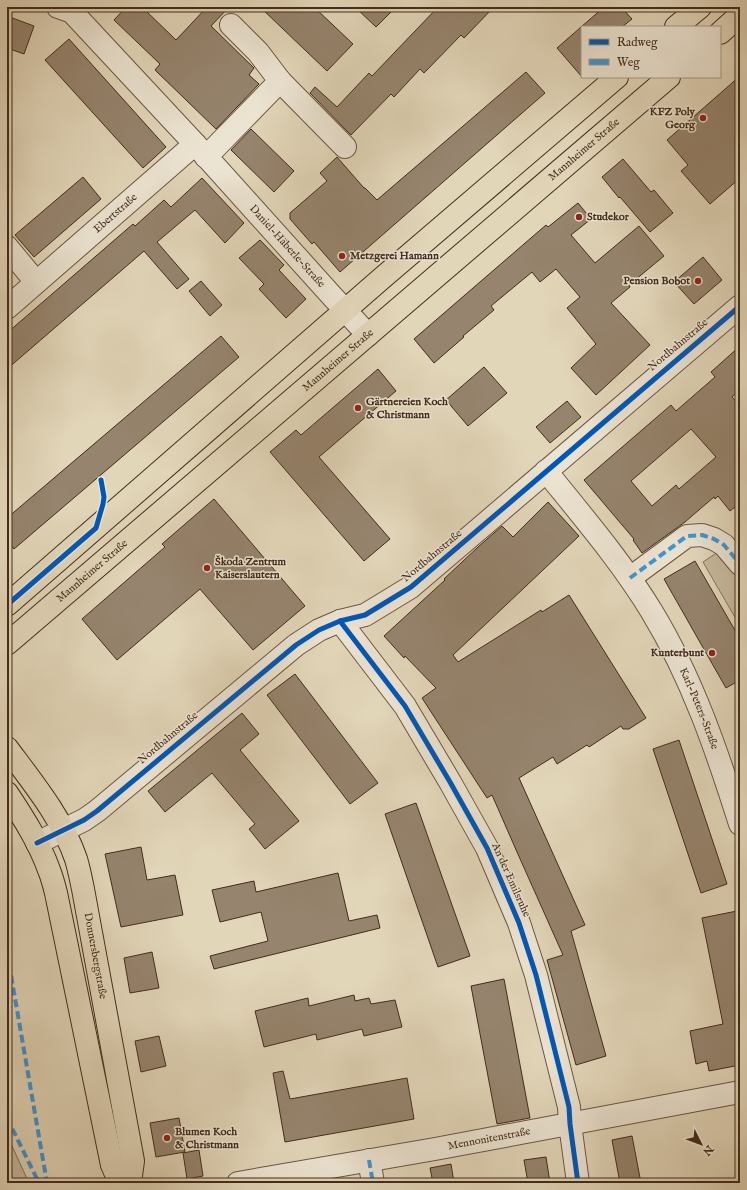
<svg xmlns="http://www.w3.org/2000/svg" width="747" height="1190" viewBox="0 0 747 1190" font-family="'IM FELL English',serif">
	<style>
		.green { fill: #c7b99e; stroke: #85725d }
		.building { fill: #96846e; stroke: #432c1c; fill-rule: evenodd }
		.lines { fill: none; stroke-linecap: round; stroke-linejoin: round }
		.minor-casing { stroke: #6b5643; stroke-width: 24 }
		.major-casing { stroke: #432c1c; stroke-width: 24 }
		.minor { stroke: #ece4d2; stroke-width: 22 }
		.major { stroke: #e2d6b9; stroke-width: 22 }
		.quiet { stroke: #4096d4; stroke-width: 4; stroke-dasharray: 8 4; stroke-linecap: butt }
		.cycleway-casing { stroke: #ece4d2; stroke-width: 8 }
		.cycleway { stroke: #0057b8; stroke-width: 5 }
		.poi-dot { fill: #8f2418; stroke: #ece4d2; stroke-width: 1.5 }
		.labels { text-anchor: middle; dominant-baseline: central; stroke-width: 3; stroke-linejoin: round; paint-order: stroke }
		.poi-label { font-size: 11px; font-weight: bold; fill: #432c1c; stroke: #ece4d2; text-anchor: start }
		.street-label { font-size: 11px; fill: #432c1c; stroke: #ece4d2 }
	</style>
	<rect width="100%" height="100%" fill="#e2d6b9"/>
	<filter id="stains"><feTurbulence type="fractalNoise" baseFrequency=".005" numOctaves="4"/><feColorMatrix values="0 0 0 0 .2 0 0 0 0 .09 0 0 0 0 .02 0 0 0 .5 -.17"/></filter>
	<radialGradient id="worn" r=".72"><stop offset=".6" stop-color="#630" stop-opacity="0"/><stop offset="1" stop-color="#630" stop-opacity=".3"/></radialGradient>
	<g class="green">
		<polygon points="721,550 740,574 740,626 703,562"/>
		<polygon points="7,1135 29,1183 7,1183"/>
	</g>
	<g class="building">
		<polygon points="126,7 142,7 176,40 207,7 229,7 211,26 254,68 249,75 259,84 216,129 155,70 160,64 114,20"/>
		<polygon points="260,7 314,7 353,44 327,71"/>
		<polygon points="355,7 396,7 376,27"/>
		<polygon points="438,7 494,7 464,38 461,35 424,73 420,69 394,97 391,94 351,135 310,93 315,87 337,107 369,73 372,76"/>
		<polygon points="604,7 621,7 632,19 622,27 582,27 582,77 557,48"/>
		<polygon points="7,16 34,26 24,54 7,48"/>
		<polygon points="69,39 166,147 143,168 45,60"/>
		<polygon points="526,72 545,93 340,272 314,242 312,244 290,219 290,213 327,181 320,173 337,157 364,188 365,188 377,200"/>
		<polygon points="740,76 740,178 710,204 681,171 688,165 667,140"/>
		<polygon points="251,129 294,171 274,192 231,150"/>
		<polygon points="623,159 651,192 654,190 673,213 650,232 620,197 619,198 602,177"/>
		<polygon points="83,177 101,199 34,257 15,235"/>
		<polygon points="202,178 244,223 225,243 195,210 157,242 189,279 177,289 144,251 7,369 7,333 133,224 135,226 164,200 171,207"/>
		<polygon points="578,203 591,219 571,235 595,263 639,226 664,256 629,285 630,287 611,303 650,345 596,395 571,368 596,344 567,308 580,297 556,269 540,282 532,272 491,306 494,310 463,336 464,337 434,363 414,339 546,225 548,227"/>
		<polygon points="260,240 284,265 279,270 306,299 286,318 259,289 264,284 239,258"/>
		<polygon points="703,257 722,280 694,304 674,282"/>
		<polygon points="201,281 222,305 210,316 189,291"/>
		<polygon points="221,336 239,357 14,549 7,541 7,518"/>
		<path d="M740,346v44l-8,7 8,9v97l-10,8 -12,-15 -3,3 -1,-2 -29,25 -43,31 -9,-13 1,-1 -50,-59 87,-75 5,6 39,-34 -4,-5zM691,429l25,28 -37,32 -3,-4 -24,21 -21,-25z"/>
		<polygon points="484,367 507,393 468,426 446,400"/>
		<polygon points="378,369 396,391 319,457 390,539 364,561 270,452 296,430 301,435"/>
		<polygon points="567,401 581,417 550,443 536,427"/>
		<polygon points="214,499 305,606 253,650 200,589 117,660 82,619 165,547 162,544"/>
		<polygon points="548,502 579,536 453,655 458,662 541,610 542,612 569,595 646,718 629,729 623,729 621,726 589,747 587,745 557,764 553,757 519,778 585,925 571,931 606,1056 576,1065 547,960 563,955 517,852 492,795 487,798 422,698 436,688 405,656 404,658 384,636 445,580 444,579 478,547 502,526 513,537"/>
		<polygon points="695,561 740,639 740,680 726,688 664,579"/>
		<polygon points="295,674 378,783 350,804 267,695"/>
		<polygon points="242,713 259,734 240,750 299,821 265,849 249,829 255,824 212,773 165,812 148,791"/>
		<polygon points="679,740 727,884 701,893 653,749"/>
		<polygon points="416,803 470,956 438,967 385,814"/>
		<polygon points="141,847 147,880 175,875 183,915 121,927 105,854"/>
		<polygon points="338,873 349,921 377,915 380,928 214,969 210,956 268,941 261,912 220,922 212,890 254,881 256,892"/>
		<polygon points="737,911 740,926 740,1065 709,1071 707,1061 696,1064 690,1031 723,1024 702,918"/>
		<polygon points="152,952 159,988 130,993 124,958"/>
		<polygon points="504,979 530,1118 497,1124 471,986"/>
		<polygon points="354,995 355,1001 369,998 371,1004 395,1000 402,1027 364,1036 362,1029 317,1040 316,1034 264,1047 255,1011 308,998 309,1006"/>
		<polygon points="159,1036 166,1066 141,1072 135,1041"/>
		<polygon points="283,1071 290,1099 407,1078 414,1119 285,1142 273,1073"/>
		<polygon points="179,1118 185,1152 156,1157 150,1123"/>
		<polygon points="632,1136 641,1183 620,1183 612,1140"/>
		<polygon points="199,1150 203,1176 187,1179 183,1153"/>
		<polygon points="546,1157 550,1183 528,1183 524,1160"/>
		<polygon points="451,1164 454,1183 433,1183 430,1168"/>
	</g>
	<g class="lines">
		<defs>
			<g id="minor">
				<path id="s1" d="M58,7l14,5 123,132 136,151 37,40"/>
				<polyline points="231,25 258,52 280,81 345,147"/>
				<polyline points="206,157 280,81"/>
				<polyline points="7,247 36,282"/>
				<path id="s2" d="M7,308l188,-164"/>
				<path id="s3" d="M546,471c37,46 75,90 106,141 40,66 65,139 88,212"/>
				<polyline points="630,578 687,536 702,535 714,539 724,545 740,564"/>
				<polyline points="340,621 405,706 450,782 487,848 519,923 536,975 569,1107 570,1124 578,1183"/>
				<polyline points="37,843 84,820 97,811 296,645 319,630 340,621 365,615 411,587 740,306"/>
				<polyline points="369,1160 373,1183"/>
				<path id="s4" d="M238,1183l197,-34 305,-57"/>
			</g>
			<g id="major">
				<polyline points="676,27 700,7"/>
				<polyline points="720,33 740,15"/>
				<polyline points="7,605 381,279 617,77"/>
				<path id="s5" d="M7,644l662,-567"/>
				<path id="s6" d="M7,748c26,35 55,70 69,111 3,10 5,20 7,30l50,272 -3,22"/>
				<path d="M7,793c16,24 32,49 42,77 3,7 5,15 7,23l56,272 8,18"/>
			</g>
		</defs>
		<use href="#minor" class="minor-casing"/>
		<use href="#major" class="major-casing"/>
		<use href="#minor" class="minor"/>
		<use href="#major" class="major"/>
		<g class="quiet">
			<polyline points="630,578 687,536 702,535 714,539 724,545 740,564"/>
			<polyline points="7,952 47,1183"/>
			<polyline points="7,1118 39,1183"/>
			<polyline points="369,1160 373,1183"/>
		</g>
		<defs>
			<g id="cycleway">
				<polyline points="7,605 96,528 103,504 104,497 101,480"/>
				<polyline points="340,621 405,706 450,782 487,848 519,923 536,975 569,1107 570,1124 578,1183"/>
				<polyline points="37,843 84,820 97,811 296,645 319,630 340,621 365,615 411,587 740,306"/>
			</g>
		</defs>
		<use href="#cycleway" class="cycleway-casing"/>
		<use href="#cycleway" class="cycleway"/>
	</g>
	<g class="poi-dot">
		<circle cx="703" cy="118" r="4"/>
		<circle cx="579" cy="217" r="4"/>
		<circle cx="342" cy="256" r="4"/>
		<circle cx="698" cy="281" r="4"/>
		<circle cx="358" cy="408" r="4"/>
		<circle cx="207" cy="568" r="4"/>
		<circle cx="712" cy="653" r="4"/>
		<circle cx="167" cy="1138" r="4"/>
	</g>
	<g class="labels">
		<g class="poi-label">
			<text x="695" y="112" text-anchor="end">KFZ Poly<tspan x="695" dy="13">Georg</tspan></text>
			<text x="587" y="217">Studekor</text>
			<text x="350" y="256">Metzgerei Hamann</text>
			<text x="690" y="281" text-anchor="end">Pension Bobot</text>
			<text x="366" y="402">Gärtnereien Koch<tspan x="366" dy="13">&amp; Christmann</tspan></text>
			<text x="215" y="562">Škoda Zentrum<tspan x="215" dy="13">Kaiserslautern</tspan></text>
			<text x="704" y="653" text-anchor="end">Kunterbunt</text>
			<text x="175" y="1132">Blumen Koch<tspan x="175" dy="13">&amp; Christmann</tspan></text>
		</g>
		<g class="street-label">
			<text stroke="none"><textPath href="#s5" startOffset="760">Mannheimer Straße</textPath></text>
			<text stroke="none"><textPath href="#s2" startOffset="144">Ebertstraße</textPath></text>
			<text stroke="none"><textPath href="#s1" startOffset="333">Daniel-Häberle-Straße</textPath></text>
			<text transform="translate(678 345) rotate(-40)">Nordbahnstraße</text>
			<text stroke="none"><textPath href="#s5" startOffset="436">Mannheimer Straße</textPath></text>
			<text transform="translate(432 556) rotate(-40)">Nordbahnstraße</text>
			<text stroke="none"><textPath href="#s5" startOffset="112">Mannheimer Straße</textPath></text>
			<text stroke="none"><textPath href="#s3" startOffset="284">Karl-Peters-Straße</textPath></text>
			<text transform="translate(168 738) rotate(-40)">Nordbahnstraße</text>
			<text transform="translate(511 880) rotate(66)">An der Emilsruhe</text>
			<text stroke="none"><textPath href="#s6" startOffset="230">Donnersbergstraße</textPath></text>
			<text stroke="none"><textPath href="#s4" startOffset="255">Mennonitenstraße</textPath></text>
		</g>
	</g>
	<rect width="747" height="1190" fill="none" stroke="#e2d6b9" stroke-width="24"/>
	<rect x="8" y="8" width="731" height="1174" fill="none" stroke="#432c1c" stroke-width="2"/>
	<rect x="12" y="12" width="723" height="1166" fill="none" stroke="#432c1c"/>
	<rect x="581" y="26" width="140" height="52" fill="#ece4d2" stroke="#a89a89"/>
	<rect x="589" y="39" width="20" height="6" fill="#0057b8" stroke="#a89a89"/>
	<text x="617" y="46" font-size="12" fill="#432c1c">Radweg</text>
	<rect x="589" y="59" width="20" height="6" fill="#4096d4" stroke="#a89a89"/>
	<text x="617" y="66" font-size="12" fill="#432c1c">Weg</text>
	<g transform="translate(701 1144) rotate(132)" stroke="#ece4d2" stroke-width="3" paint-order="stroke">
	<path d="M0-3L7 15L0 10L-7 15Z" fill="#432c1c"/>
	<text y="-6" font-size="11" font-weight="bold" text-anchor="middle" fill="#432c1c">N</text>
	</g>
	<rect width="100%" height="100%" filter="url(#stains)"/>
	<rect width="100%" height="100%" fill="url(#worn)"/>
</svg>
